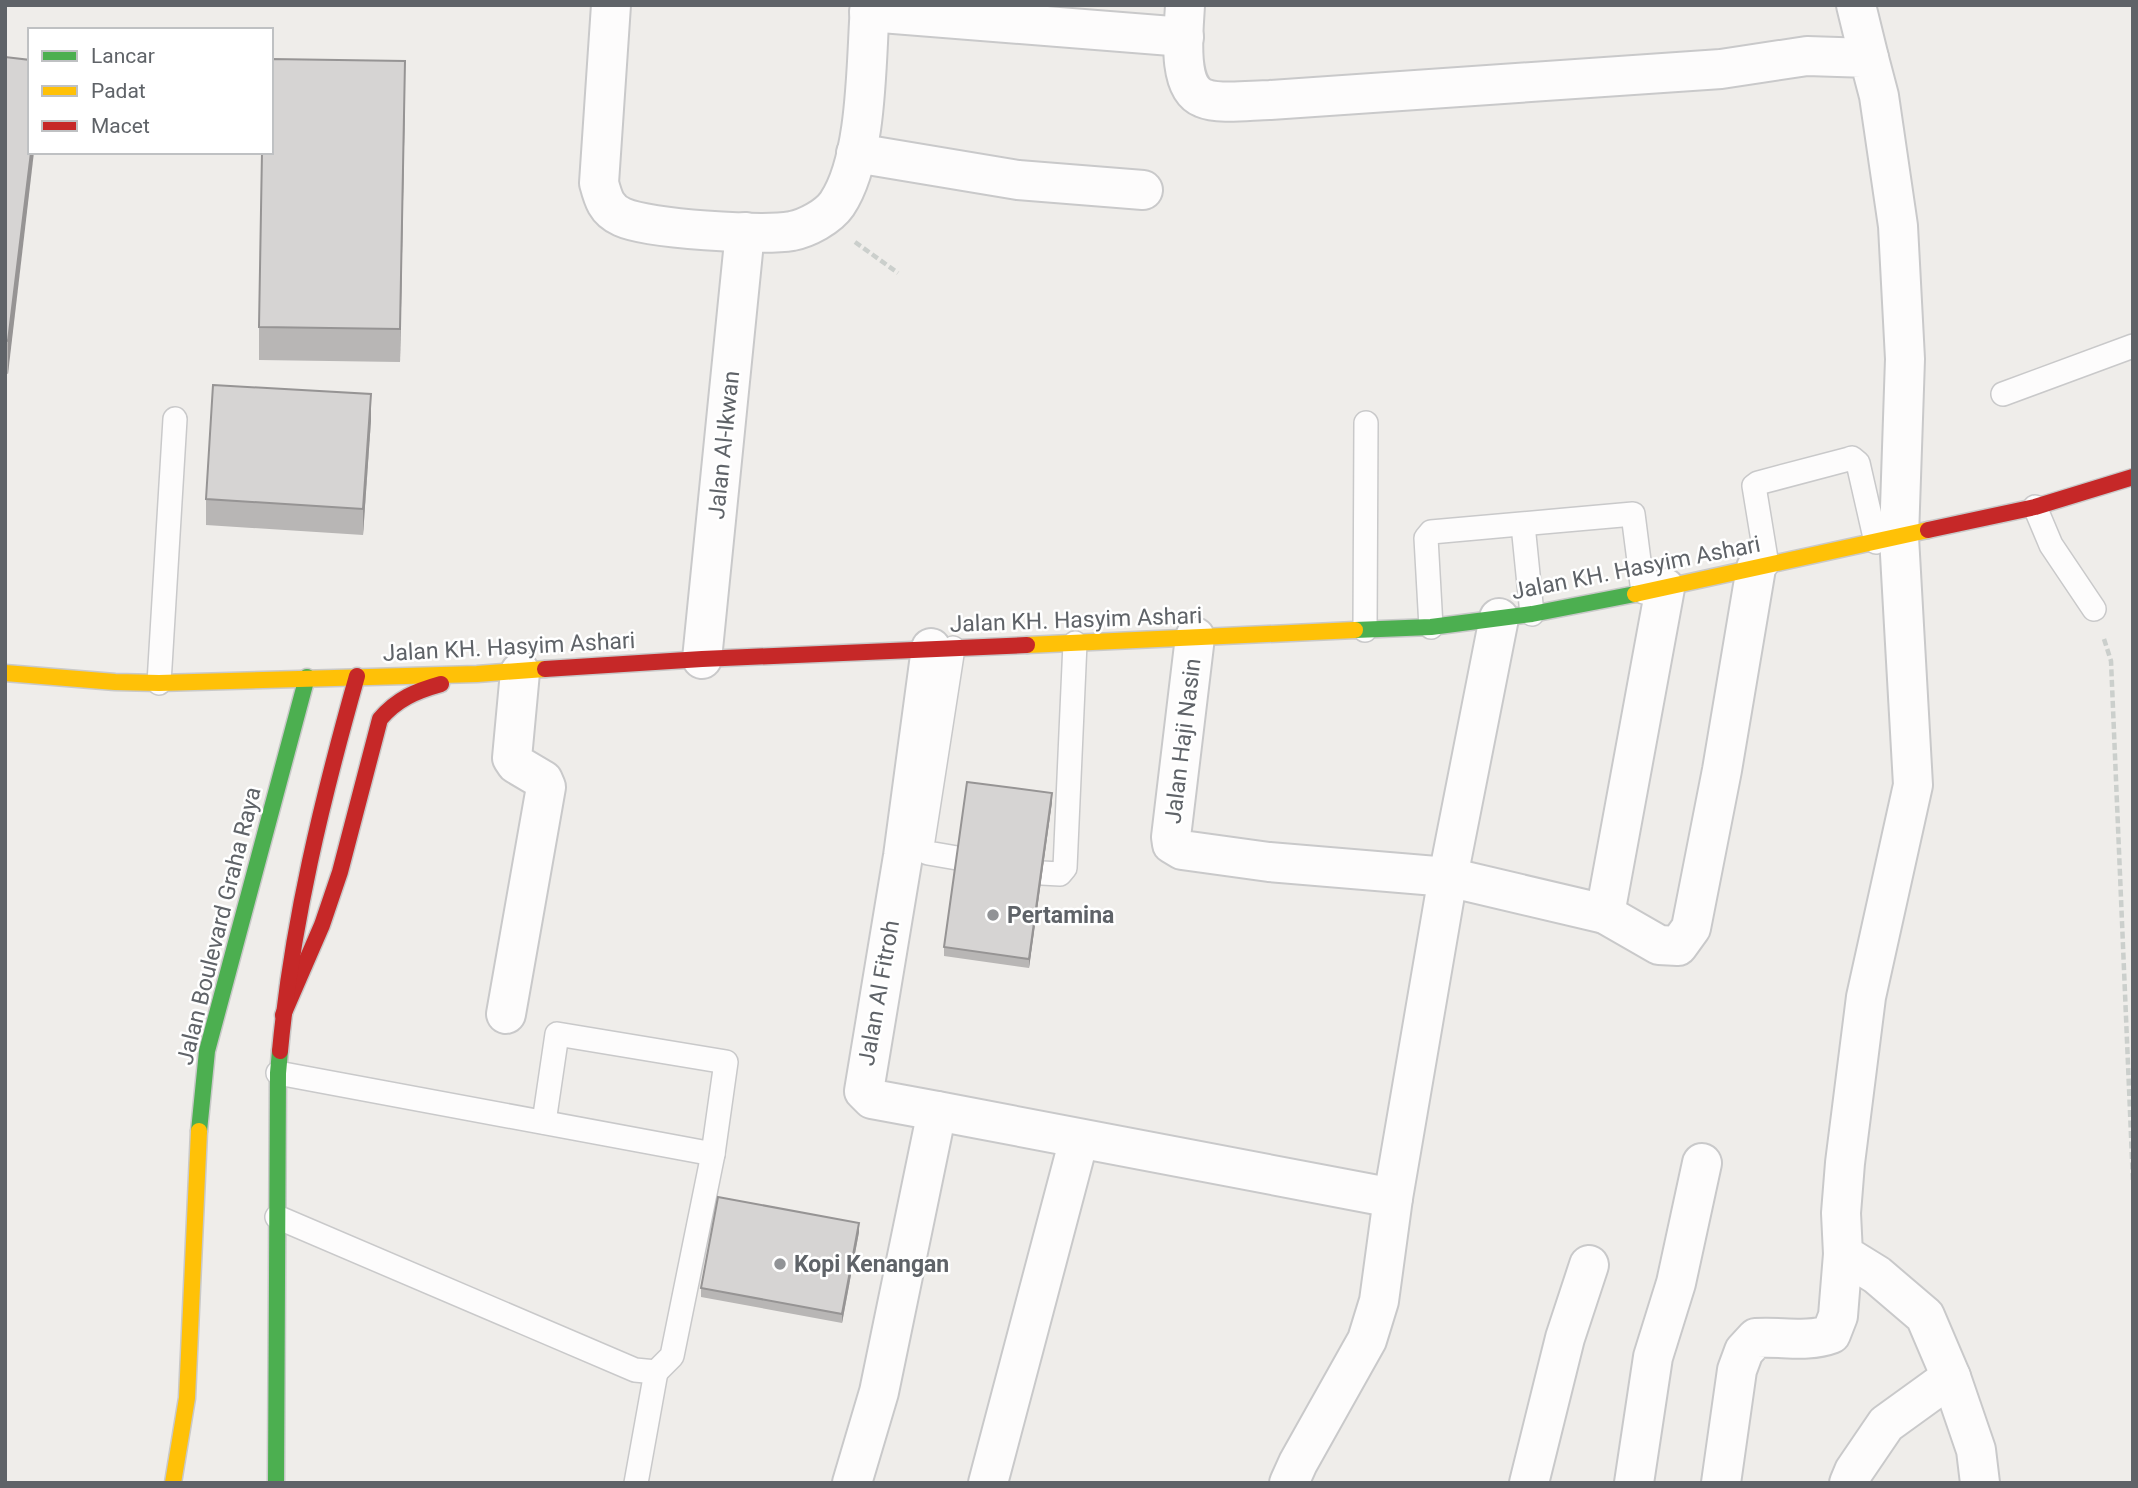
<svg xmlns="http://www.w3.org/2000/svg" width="2138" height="1488" viewBox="0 0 2138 1488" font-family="Roboto,sans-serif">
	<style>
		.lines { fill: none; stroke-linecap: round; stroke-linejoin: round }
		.lane-casing { stroke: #c9c9ca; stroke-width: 26 }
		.street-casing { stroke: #c9c9ca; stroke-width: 42 }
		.fast-casing { stroke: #c9c9c9; stroke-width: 19 }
		.slow-casing { stroke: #c9c9c9; stroke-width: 19 }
		.jam-casing { stroke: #c9c9c9; stroke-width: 19 }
		.path { stroke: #cbcfcc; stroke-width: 4.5; stroke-dasharray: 7 3.5; stroke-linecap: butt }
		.lane { stroke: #fdfcfc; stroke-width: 23 }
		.street { stroke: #fdfcfc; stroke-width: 38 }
		.fast { stroke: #4caf50; stroke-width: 16 }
		.slow { stroke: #ffc107; stroke-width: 16 }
		.jam { stroke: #c62828; stroke-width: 16 }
		.wall { fill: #b8b6b5 }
		.shaded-wall { fill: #969494 }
		.building { fill: #d6d4d3; stroke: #969494; stroke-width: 2 }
		.poi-dot { fill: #919396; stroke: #fff; stroke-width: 2.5 }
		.labels { text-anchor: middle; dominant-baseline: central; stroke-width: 5; stroke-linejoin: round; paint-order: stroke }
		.street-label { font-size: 23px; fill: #5f6368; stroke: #fff }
		.poi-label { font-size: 23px; font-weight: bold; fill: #5f6368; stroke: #fff; text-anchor: start }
	</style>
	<rect width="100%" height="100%" fill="#efedea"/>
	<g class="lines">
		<defs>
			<g id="lane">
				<polyline points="2003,394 2133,346"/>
				<polyline points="2035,507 2051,545 2094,609"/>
				<polyline points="1523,525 1532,614"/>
				<polyline points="1767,565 1754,486 1758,483 1849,459 1852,458 1858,463 1876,542"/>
				<polyline points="1431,627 1426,538 1431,532 1633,514 1643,592"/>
				<polyline points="1365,630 1366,423"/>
				<polyline points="953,648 922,847 928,853 957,858"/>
				<polyline points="159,683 175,419"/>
				<polyline points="1042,873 1060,874 1065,868 1075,643"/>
				<polyline points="278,1073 713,1154"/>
				<polyline points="277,1217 635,1370 656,1372 672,1356 713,1154 726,1062 557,1034 544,1122"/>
				<polyline points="636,1483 656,1372"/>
			</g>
			<g id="street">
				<path d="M611,5l-12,178c4,15 7,27 23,34 26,12 140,19 170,14 15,-3 36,-14 45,-27 31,-46 29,-143 33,-199"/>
				<path d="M1185,5c-1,24 -9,82 18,93 16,7 49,2 67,2l451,-31 86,-13 62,2 10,38 19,130 7,133 -6,178 14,248 -47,212 -21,166 -4,50 2,41 34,21 48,41 26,61 25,73 4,33"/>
				<polyline points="1856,5 1869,58"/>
				<polyline points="869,12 1184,37"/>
				<polyline points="856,153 1018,180 1143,190"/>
				<polyline points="1195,637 1171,837 1172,844 1182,850 1269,862 1448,877 1605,914 1659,945 1678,946 1691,928 1722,770 1756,568"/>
				<polyline points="702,659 745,232"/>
				<polyline points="1605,914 1665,588"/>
				<polyline points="506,1014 546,787 543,780 516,764 512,758 520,672"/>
				<polyline points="937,1111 1393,1198"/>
				<polyline points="852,1483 879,1392 937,1111 872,1099 864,1091 903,856 931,648"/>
				<polyline points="988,1483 1079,1139"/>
				<polyline points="1289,1483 1298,1463 1367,1340 1379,1301 1393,1198 1448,877 1499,618"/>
				<polyline points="1529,1483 1565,1338 1589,1265"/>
				<polyline points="1634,1483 1653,1357 1676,1283 1702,1163"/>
				<path d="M1721,1483l16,-113 7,-19 12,-13c25,-2 51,5 75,-4l7,-18 5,-62"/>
				<polyline points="1849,1483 1854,1471 1886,1424 1951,1377"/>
			</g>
			<g id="fast">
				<polyline points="1355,630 1431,627 1532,614 1635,594"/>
				<polyline points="199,1131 207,1051 307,677"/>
				<polyline points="276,1483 278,1073 280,1051"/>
			</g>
			<g id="slow">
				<polyline points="1635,594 1928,530"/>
				<polyline points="1027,645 1355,630"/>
				<polyline points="5,673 115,682 159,683 477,674 545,669"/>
				<polyline points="173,1483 187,1398 199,1131"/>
			</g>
			<g id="jam">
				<polyline points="1928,530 2035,507 2133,477"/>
				<polyline points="545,669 702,659 1027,645"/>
				<path d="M283,1015l39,-90 18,-53 40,-153c17,-20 36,-28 61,-35"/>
				<path d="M280,1051c12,-128 42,-251 77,-375"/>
			</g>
		</defs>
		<use href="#lane" class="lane-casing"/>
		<use href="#street" class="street-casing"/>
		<use href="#fast" class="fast-casing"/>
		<use href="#slow" class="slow-casing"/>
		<use href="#jam" class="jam-casing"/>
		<g class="path">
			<polyline points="855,242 898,273"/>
			<polyline points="2104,639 2111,661 2133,1183"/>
		</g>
		<use href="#lane" class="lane"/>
		<use href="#street" class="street"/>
		<use href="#fast" class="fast"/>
		<use href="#slow" class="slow"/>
		<use href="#jam" class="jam"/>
	</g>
	<g class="wall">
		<polygon points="5,57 30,60 8,374 5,373"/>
		<polygon points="405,94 400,362 259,360 259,327"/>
		<polygon points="371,420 363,535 206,525 206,499"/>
		<polygon points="1052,802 1029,968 944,956 944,947"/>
		<polygon points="859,1232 842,1323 701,1297 701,1288"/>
	</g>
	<g class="shaded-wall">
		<polygon points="405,61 405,94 400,362 400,329"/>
		<polygon points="31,152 34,152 8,374 8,341"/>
		<polygon points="371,394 371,420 363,535 363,509"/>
		<polygon points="1052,793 1052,802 1029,968 1029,959"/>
		<polygon points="859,1223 859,1232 842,1323 842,1314"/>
	</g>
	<g class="building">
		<polygon points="5,57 30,60 31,152 8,341 5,340"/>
		<polygon points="271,59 405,61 400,329 259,327 262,152 271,152"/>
		<polygon points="213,385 371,394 363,509 206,499"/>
		<polygon points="967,782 1052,793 1029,959 944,947"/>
		<polygon points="718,1197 859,1223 842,1314 701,1288"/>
	</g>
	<g class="poi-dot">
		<circle cx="993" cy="915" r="7"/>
		<circle cx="780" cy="1264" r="7"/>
	</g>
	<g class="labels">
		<g class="street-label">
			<text transform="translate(724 445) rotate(-84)">Jalan Al-Ikwan</text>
			<text transform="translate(1636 568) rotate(-11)">Jalan KH. Hasyim Ashari</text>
			<text transform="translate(1076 620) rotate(-2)">Jalan KH. Hasyim Ashari</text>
			<text transform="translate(509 647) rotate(-3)">Jalan KH. Hasyim Ashari</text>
			<text transform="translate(1183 741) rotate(-83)">Jalan Haji Nasin</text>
			<text transform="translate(219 926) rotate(-76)">Jalan Boulevard Graha Raya</text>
			<text transform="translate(879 993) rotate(-80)">Jalan Al Fitroh</text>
		</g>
		<g class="poi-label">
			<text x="1007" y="915">Pertamina</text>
			<text x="794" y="1264">Kopi Kenangan</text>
		</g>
	</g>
	<rect width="2138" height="1488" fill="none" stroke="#5f6368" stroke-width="14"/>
	<rect x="28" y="28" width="245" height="126" fill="#ffffff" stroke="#bfc1c3" stroke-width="2"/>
	<rect x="42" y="51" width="35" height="10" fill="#4caf50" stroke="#bfc1c3" stroke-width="2"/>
	<text x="91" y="63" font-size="21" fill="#5f6368">Lancar</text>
	<rect x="42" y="86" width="35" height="10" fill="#ffc107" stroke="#bfc1c3" stroke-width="2"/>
	<text x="91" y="98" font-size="21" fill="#5f6368">Padat</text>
	<rect x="42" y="121" width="35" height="10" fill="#c62828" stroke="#bfc1c3" stroke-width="2"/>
	<text x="91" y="133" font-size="21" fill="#5f6368">Macet</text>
</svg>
